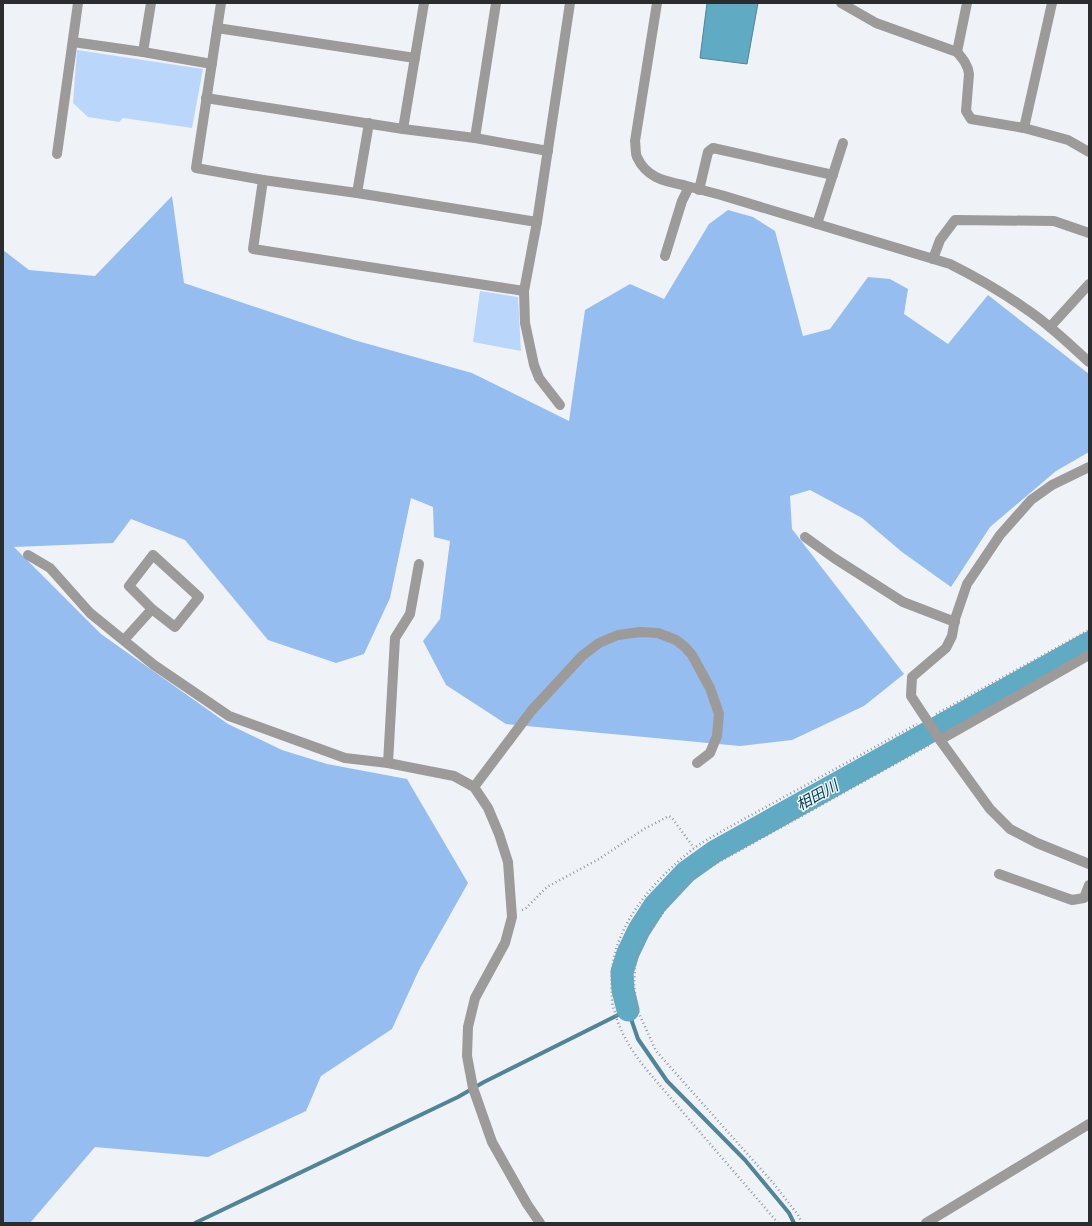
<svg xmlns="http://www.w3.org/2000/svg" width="1092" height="1226" viewBox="0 0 1092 1226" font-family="Quicksand,'Noto Sans JP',sans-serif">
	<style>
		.green { fill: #bad7fb }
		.forest { fill: #95bdef }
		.water { fill: #60aac4; stroke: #508497 }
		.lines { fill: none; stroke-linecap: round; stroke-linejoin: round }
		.stream { stroke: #508497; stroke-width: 4 }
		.river { stroke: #60aac4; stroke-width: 23 }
		.path { stroke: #939699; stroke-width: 2.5; stroke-dasharray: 1 3; stroke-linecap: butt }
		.minor { stroke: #9d9a9a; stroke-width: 10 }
		.tertiary { stroke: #9d9a9a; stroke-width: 10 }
		.labels { text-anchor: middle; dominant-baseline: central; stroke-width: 3; stroke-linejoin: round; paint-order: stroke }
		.water-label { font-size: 15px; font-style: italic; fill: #004255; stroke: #eff3f8 }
	</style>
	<rect width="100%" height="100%" fill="#eff3f8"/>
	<g class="green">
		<polygon points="77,50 203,69 192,128 123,118 119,122 88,117 73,103"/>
		<polygon points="480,291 518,297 521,351 473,342"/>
	</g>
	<polygon class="forest" points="172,196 184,283 354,340 472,373 569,421 585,310 630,284 664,299 709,224 728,210 753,217 775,231 803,336 830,329 868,277 890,279 908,289 904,314 948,344 988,295 1089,374 1089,452 1056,471 990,527 951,587 902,552 862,518 810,490 790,496 792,529 904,674 864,706 792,740 740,746 506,724 446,685 423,641 440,619 450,541 434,537 433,507 411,498 390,598 364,654 336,663 268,640 185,540 131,519 113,543 14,547 101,634 228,724 282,750 327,764 407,779 468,883 419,970 392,1029 321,1076 306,1111 208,1157 95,1147 30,1223 3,1223 3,250 29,270 95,276"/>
	<polygon class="water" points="707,3 758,3 747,64 700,58"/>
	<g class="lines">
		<polyline class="stream" points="195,1223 458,1097 484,1082 628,1010 638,1039 667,1081 745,1160 789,1213 794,1223"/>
		<polyline class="river" points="628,1010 623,990 622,972 628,953 639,930 655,905 686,872 714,852 1089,643"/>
		<g class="path">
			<polyline points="936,714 1089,630"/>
			<polyline points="522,910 526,908 547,887 599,859 644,829 669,816 672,818 694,848"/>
			<path d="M778,1223l-121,-141c-19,-22 -36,-44 -43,-73 -2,-4 -2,-10 -2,-15 -7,-59 37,-110 81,-145 9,-7 21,-13 31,-19l193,-106"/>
			<polyline points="802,1223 798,1215 774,1184 656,1051 637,1009 634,986 635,967 639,946 672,900 699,873 931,744"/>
		</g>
		<g class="minor">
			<polyline points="221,3 196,168 263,180 253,249 524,291"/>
			<path d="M841,3l35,20 81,29c6,7 11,13 12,22l-3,37 5,8 53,9 44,12 21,12"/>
			<polyline points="217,28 415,58"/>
			<polyline points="73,42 143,52 212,64"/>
			<polyline points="143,52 151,3"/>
			<polyline points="957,52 967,3"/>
			<polyline points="206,98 403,129 475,138 548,151"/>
			<polyline points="1024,128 1052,3"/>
			<polyline points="403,129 424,3"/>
			<polyline points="475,138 496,3"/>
			<polyline points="57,154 78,3"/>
			<polyline points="263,180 357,193 537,222"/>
			<path d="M683,185l38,10 229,69c26,13 52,28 76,45 23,15 43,35 63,53"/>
			<polyline points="699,190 708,152 713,148 833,175"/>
			<polyline points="357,193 369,123"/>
			<polyline points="817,224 843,143"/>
			<polyline points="665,256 682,201 689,187"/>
			<polyline points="933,259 940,240 955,220 1054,221 1089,233"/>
			<polyline points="1050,327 1089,284"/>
			<polyline points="560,405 539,378 534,365 525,323 524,291 537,222 570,3"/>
			<polyline points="1089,467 1052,485 1031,500 1000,535 967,584 955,619 952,636 946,648 912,677 911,696 940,740 990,809 1010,829 1037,843 1089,864"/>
			<polyline points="805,537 834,558 903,602 955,622"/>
			<polyline points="28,555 50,568 90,613 154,665 229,716 345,758 388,763 454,776 474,787 488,808 499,834 508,862 512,917 505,943 475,998 468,1027 467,1056 473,1088 492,1142 527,1204 540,1223"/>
			<polyline points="124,640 152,609 129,586 153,555 199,597 175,627 152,609"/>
			<polyline points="940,740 1089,655"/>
			<polyline points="388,763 395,638 410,614 419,564"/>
			<polyline points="474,787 532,710 582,656 599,643 618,635 640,632 658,633 676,640 685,647 692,655 710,688 719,714 717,736 710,753 697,763"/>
			<polyline points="999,874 1072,900 1084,898 1089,885"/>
		</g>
		<g class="tertiary">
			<path d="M657,3l-22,138c1,5 0,12 2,16 9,20 26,24 46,28"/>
			<polyline points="926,1223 1089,1124"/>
		</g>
	</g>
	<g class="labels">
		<g class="water-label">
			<text transform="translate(817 795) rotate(-29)">相田川</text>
		</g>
	</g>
	<rect width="1092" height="1226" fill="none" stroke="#2b2c2e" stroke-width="8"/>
</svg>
